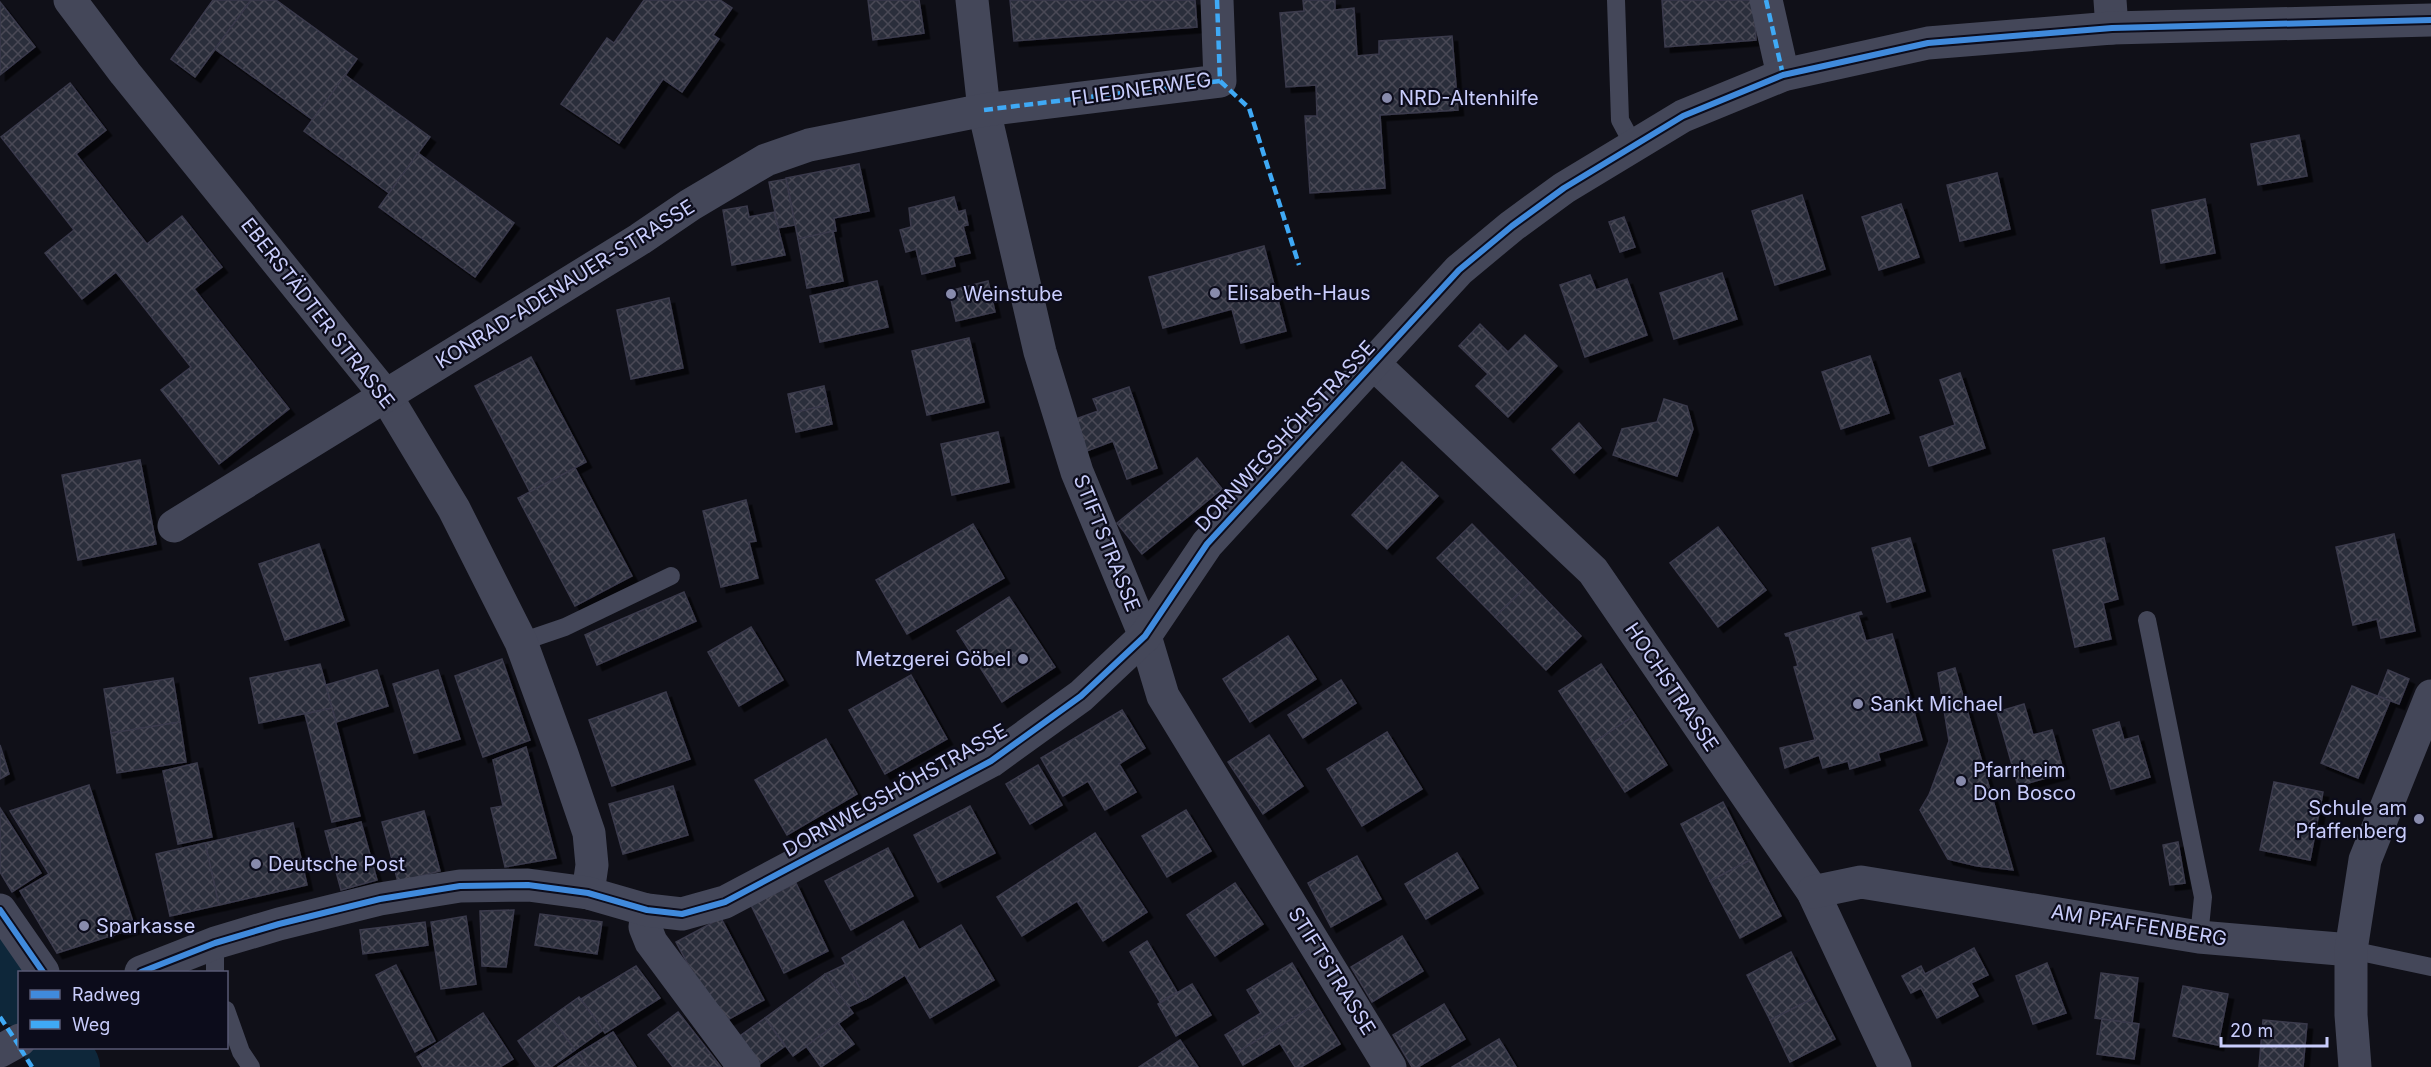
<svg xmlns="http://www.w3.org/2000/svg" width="2431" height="1067" viewBox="0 0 2431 1067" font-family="Inter,sans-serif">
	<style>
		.grass { fill: url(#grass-dots) }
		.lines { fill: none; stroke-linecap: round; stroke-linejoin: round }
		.river { stroke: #0e273a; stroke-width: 64 }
		.building { fill: url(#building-cross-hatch); stroke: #3a3a4c; stroke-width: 1.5; filter: url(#shadow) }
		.service { stroke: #444759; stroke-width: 18 }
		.minor { stroke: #444759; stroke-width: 33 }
		.tertiary { stroke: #444759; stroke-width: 33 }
		.quiet { stroke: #3fa9f5; stroke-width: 4.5; stroke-dasharray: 9 4.5; stroke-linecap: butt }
		.cycleway-casing { stroke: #0c0c1b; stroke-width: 10 }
		.cycleway { stroke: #408adc; stroke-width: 6 }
		.poi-dot { fill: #888bac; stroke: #0c0c1b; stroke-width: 2 }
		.labels { text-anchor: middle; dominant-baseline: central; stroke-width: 4.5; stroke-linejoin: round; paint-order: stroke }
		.street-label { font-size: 20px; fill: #c9cdfc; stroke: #0c0c1b }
		.poi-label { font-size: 20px; fill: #c9cdfc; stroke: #0c0c1b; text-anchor: start }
	</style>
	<defs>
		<pattern id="grass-dots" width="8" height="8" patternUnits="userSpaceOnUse" patternTransform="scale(1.5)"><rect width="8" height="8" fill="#0f221f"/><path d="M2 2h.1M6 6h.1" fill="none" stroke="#314140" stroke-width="1.8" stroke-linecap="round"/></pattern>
		<pattern id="building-cross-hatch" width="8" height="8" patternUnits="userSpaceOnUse" patternTransform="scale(1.5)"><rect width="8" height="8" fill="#2c2d3a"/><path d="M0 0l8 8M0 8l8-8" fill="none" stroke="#494a57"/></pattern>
		<filter id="shadow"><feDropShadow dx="5.5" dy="5.5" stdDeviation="0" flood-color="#0009"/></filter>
	</defs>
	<rect width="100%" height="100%" fill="#101018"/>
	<polygon class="grass" points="0,934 29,972 20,972 19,994 2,1003"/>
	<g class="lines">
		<g class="river">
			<polyline points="0,967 20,995"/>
			<polyline points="55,1048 68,1067"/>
		</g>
	</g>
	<g class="building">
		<polygon points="213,0 251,0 195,77 171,59"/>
		<polygon points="251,0 276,0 357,59 313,120 215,49"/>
		<polygon points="644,0 720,0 732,8 713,35 719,39 682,92 663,79 619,143 561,104 607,38 614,43"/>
		<polygon points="868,0 919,0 924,33 873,40"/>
		<polygon points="1010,0 1195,0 1197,27 1014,41"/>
		<polygon points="1303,0 1335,0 1335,10 1354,8 1357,56 1379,54 1379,41 1452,36 1458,110 1380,115 1385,188 1310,193 1305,116 1317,116 1316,85 1286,87 1280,13 1304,11"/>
		<polygon points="1662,0 1754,0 1756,40 1665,47"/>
		<polygon points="0,2 35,47 0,75"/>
		<polygon points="345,75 430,137 389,193 304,131"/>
		<polygon points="70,83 106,130 76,154 147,244 182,216 222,267 194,289 289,409 219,464 161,390 191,367 116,272 82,299 45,253 74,230 1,137"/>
		<polygon points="2299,135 2307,176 2258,185 2251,144"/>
		<polygon points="418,153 514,223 475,277 379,207"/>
		<polygon points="859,164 869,211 834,218 836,231 798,239 786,178"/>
		<polygon points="1997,173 2010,229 1960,241 1947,185"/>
		<polygon points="786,179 795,225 778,228 769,182"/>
		<polygon points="1802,195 1825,269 1775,285 1752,211"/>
		<polygon points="954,197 958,212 965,210 968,225 963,226 970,253 953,257 955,266 922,274 916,249 906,252 900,230 911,227 909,208"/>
		<polygon points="2205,199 2215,253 2161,263 2152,210"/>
		<polygon points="1901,204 1919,257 1879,270 1862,217"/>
		<polygon points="747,206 749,217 774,212 785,255 732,265 723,210"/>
		<polygon points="1624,217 1635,247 1620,252 1609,222"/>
		<polygon points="833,231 843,281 807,288 798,239"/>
		<polygon points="1264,246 1286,331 1241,343 1232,309 1163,328 1149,277"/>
		<polygon points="1722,273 1737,319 1674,339 1660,293"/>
		<polygon points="1590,275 1596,290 1627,279 1647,335 1585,357 1560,285"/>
		<polygon points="877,281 888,327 820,342 810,296"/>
		<polygon points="988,281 995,312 956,321 949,291"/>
		<polygon points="669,298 683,368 631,379 617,310"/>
		<polygon points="1480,324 1508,352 1525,335 1557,366 1508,417 1476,386 1488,374 1459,346"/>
		<polygon points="969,338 984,402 927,415 912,351"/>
		<polygon points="1870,356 1889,413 1841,429 1822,372"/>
		<polygon points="531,357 586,462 530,492 475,386"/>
		<polygon points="1960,373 1985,448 1929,466 1920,437 1955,425 1940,380"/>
		<polygon points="824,386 828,405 792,413 788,394"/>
		<polygon points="1129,387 1157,468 1127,479 1113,441 1084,452 1073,420 1098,411 1093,399"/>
		<polygon points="1664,399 1687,406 1693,429 1677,476 1613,455 1622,429 1657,422"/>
		<polygon points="828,405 832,424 796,432 792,413"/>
		<polygon points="1579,423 1601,448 1574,473 1552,449"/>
		<polygon points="998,432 1009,482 952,495 941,444"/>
		<polygon points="1197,458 1222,489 1142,554 1117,523"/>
		<polygon points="140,460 156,544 78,560 62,475"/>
		<polygon points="1402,462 1438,496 1387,549 1352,515"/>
		<polygon points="575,468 632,576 575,606 518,498"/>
		<polygon points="746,500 756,541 749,542 758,578 721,587 703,511"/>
		<polygon points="973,524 1004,578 907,634 876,580"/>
		<polygon points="1472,524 1530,583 1495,617 1437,558"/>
		<polygon points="1718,527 1766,590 1718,627 1670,563"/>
		<polygon points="2394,534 2415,631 2381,638 2377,619 2353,625 2336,547"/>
		<polygon points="1910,538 1925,591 1887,602 1872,548"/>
		<polygon points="2104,538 2118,599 2103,603 2111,639 2075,647 2053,550"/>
		<polygon points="319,544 344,620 285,640 259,564"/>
		<polygon points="1530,583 1581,636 1546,670 1495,617"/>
		<polygon points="684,592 696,621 597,665 585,635"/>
		<polygon points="1009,597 1055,667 1002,702 957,631"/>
		<polygon points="1861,612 1862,614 1858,615 1866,641 1892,634 1922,740 1878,753 1880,760 1850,769 1848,761 1823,768 1819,755 1785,768 1780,748 1815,740 1794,667 1798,666 1789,636 1786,636 1785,634"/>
		<polygon points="751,627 783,680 739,706 708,652"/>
		<polygon points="1288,636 1316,679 1250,722 1223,679"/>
		<polygon points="502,659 530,740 483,757 455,676"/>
		<polygon points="320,664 332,708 259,723 250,678"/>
		<polygon points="1601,664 1635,715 1593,743 1559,691"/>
		<polygon points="1955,668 2013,870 1977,866 1948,859 1920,810 1929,795 1949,741 1938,673"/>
		<polygon points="377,670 388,706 336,722 326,685"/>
		<polygon points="438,670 460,739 414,753 393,684"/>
		<polygon points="2388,670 2409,679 2399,704 2378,696"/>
		<polygon points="911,675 947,739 885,774 849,710"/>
		<polygon points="173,678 180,722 111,733 104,689"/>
		<polygon points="1341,680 1356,703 1303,738 1288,715"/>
		<polygon points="2352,686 2390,701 2358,778 2321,763"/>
		<polygon points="666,692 690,759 612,786 589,720"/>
		<polygon points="2024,704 2033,735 2052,730 2064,773 2018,786 1997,712"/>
		<polygon points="332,708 360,816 332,822 305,714"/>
		<polygon points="1122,710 1145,748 1119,764 1136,792 1105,810 1088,781 1063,796 1041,758"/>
		<polygon points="1635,715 1667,765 1625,792 1593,743"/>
		<polygon points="180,722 186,762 117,773 111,733"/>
		<polygon points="2119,722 2124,740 2138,736 2150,777 2111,789 2093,730"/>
		<polygon points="1387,732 1422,789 1362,826 1327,769"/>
		<polygon points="1269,735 1303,786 1263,814 1228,762"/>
		<polygon points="826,739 857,794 787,835 755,780"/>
		<polygon points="0,745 9,774 0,779"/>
		<polygon points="526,747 556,858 505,867 491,808 503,806 493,760"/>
		<polygon points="197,763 212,837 178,844 163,771"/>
		<polygon points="1038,765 1062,805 1030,824 1006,784"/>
		<polygon points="2274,782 2323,792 2310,860 2260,850"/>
		<polygon points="89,785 135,928 57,953 20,891 49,874 10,811"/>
		<polygon points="673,786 688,835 623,854 609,804"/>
		<polygon points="1723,802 1752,859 1710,881 1681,824"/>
		<polygon points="970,806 995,853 938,882 914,835"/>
		<polygon points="0,808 41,873 12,892 0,872"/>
		<polygon points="1186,810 1211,851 1167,877 1142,836"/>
		<polygon points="424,811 440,871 398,882 382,822"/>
		<polygon points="361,822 377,880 341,890 325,831"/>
		<polygon points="293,823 307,885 219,905 205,843"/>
		<polygon points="1095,833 1147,912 1103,941 1077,901 1022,936 997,897"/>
		<polygon points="2178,842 2185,883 2170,885 2163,845"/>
		<polygon points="205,843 219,905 170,916 156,854"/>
		<polygon points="888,848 913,896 851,930 825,881"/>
		<polygon points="1457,853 1478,888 1426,919 1405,884"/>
		<polygon points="1357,856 1381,899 1331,927 1308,883"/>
		<polygon points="1752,859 1781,916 1740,938 1710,881"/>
		<polygon points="796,883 828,951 784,973 751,905"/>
		<polygon points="1235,883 1263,924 1215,956 1187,915"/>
		<polygon points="514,910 506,967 482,966 480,911"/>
		<polygon points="540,914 602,922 597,954 535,945"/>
		<polygon points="466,916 476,984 441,989 431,922"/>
		<polygon points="721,918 764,1000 720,1024 676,942"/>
		<polygon points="903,921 919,950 961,925 994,980 930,1018 905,975 866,999 842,958"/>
		<polygon points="425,922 428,945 363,954 360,930"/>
		<polygon points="1402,936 1423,971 1372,1002 1351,967"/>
		<polygon points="1147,941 1177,992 1160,1002 1130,952"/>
		<polygon points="1974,948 1988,975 1971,983 1978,996 1937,1018 1921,988 1911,993 1902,976 1921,966 1925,974"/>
		<polygon points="1791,952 1814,998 1770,1020 1747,975"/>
		<polygon points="1292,963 1316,1004 1236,1053 1225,1035 1261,1013 1247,990"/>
		<polygon points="2047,963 2066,1013 2033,1024 2016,976"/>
		<polygon points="846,964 866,999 848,1007 825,974"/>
		<polygon points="396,965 435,1041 415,1052 376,975"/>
		<polygon points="636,966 660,998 605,1033 581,999"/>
		<polygon points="2101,973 2138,978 2132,1023 2095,1018"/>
		<polygon points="825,974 853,1013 793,1056 765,1018"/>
		<polygon points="1192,984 1211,1015 1176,1036 1158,1004"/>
		<polygon points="2183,986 2228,994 2218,1045 2173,1036"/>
		<polygon points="579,997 603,1030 575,1050 551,1017"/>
		<polygon points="1814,998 1835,1039 1790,1062 1770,1020"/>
		<polygon points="1316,1004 1340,1044 1301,1067 1295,1067 1280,1043 1243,1065 1236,1053"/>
		<polygon points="1444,1004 1465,1039 1418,1067 1412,1067 1393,1035"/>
		<polygon points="678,1012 721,1067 673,1067 648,1035"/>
		<polygon points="483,1013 513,1059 500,1067 423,1067 417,1057"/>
		<polygon points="551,1017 575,1050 551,1067 536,1067 518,1041"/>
		<polygon points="765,1018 785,1046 757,1066 737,1038"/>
		<polygon points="2102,1019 2139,1024 2134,1059 2097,1054"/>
		<polygon points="2263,1020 2307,1024 2303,1067 2259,1067"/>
		<polygon points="838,1023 854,1044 821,1067 806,1046"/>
		<polygon points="613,1032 636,1067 588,1067 579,1053"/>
		<polygon points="1499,1039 1516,1067 1452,1067"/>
		<polygon points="1180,1040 1198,1067 1139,1067"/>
		<polygon points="579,1053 588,1067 558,1067"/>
	</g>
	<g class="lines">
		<g class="service">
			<polyline points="1616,0 1620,120 1634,146"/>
			<polyline points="2147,620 2203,897 2199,937"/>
			<polyline points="521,642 565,627 671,576"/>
			<polyline points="2351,950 2431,967"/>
			<polyline points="215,972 215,943"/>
			<polyline points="226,1010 241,1052 251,1067"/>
		</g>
		<g class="minor">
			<polyline points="70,0 125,73 386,396 454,509 521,642 562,754 589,833 592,865 588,893"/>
			<polyline points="972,0 984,110 1040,352 1077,472 1145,636 1163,696 1390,1067"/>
			<polyline points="1766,0 1783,75"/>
			<polyline points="2110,0 2112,28"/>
			<polyline points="1374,364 1593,571 1813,892 1895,1067"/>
			<polyline points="174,526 640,239 690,205 766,160 809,145 984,110 1220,81 1217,0"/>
			<polyline points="1813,892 1861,882 2199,937 2351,950"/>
			<polyline points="0,910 43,972"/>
			<polyline points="647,910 645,927 651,942 744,1067"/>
			<polyline points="2355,1067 2351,1015 2351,950 2365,860 2431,696"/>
		</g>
		<g class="tertiary">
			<polyline points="141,972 215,943 279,924 380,899 460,886 528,885 588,893 647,910 682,914 725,902 991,761 1081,696 1145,636 1207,544 1459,270 1512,226 1564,188 1683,116 1783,75 1928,43 2112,28 2431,20"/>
			<polyline points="0,1051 20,1040"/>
		</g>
		<g class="quiet">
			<polyline points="1217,0 1220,81 1249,108 1299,265"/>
			<polyline points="1766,0 1783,75"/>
			<polyline points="984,110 1220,81"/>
			<polyline points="0,1017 20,1047"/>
			<polyline points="20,1048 32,1067"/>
		</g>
		<defs>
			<g id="cycleway">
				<polyline points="0,910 43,972"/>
				<polyline points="141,972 215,943 279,924 380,899 460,886 528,885 588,893 647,910 682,914 725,902 991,761 1081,696 1145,636 1207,544 1459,270 1512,226 1564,188 1683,116 1783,75 1928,43 2112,28 2431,20"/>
			</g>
		</defs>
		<use href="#cycleway" class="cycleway-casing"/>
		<use href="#cycleway" class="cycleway"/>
	</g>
	<g class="poi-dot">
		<circle cx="1387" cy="98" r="6"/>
		<circle cx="1215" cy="293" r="6"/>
		<circle cx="951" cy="294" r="6"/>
		<circle cx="1023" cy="659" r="6"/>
		<circle cx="1858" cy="704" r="6"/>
		<circle cx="1961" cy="781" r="6"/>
		<circle cx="2419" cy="819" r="6"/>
		<circle cx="256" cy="864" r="6"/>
		<circle cx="84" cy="926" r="6"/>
	</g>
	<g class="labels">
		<g class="street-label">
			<text transform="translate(1141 89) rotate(-8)">FLIEDNERWEG</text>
			<text transform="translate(565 284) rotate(-32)">KONRAD-ADENAUER-STRASSE</text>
			<text transform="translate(318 313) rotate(52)">EBERSTÄDTER STRASSE</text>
			<text transform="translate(1285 436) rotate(-47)">DORNWEGSHÖHSTRASSE</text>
			<text transform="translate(1107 543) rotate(68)">STIFTSTRASSE</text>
			<text transform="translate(1672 687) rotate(56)">HOCHSTRASSE</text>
			<text transform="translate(895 790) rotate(-29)">DORNWEGSHÖHSTRASSE</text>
			<text transform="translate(2139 925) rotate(9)">AM PFAFFENBERG</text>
			<text transform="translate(1332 971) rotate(58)">STIFTSTRASSE</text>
		</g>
		<g class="poi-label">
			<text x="1399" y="98">NRD-Altenhilfe</text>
			<text x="1227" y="293">Elisabeth-Haus</text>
			<text x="963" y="294">Weinstube</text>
			<text x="1011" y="659" text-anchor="end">Metzgerei Göbel</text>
			<text x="1870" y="704">Sankt Michael</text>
			<text x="1973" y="770">Pfarrheim<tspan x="1973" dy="23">Don Bosco</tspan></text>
			<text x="2407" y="808" text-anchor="end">Schule am<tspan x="2407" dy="23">Pfaffenberg</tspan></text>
			<text x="268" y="864">Deutsche Post</text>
			<text x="96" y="926">Sparkasse</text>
		</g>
	</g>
	<rect x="18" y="971" width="210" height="78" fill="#0c0c1b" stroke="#585975" stroke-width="1.5"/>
	<rect x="30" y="990" width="30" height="9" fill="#408adc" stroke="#585975" stroke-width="1.5"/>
	<text x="72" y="1001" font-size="18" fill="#c9cdfc">Radweg</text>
	<rect x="30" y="1020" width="30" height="9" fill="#3fa9f5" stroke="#585975" stroke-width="1.5"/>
	<text x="72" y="1031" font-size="18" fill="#c9cdfc">Weg</text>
	<path d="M2221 1037v9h106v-9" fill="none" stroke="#c9cdfc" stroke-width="3"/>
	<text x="2230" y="1037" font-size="18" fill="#c9cdfc" stroke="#0c0c1b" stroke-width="4.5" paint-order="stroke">20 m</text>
</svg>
